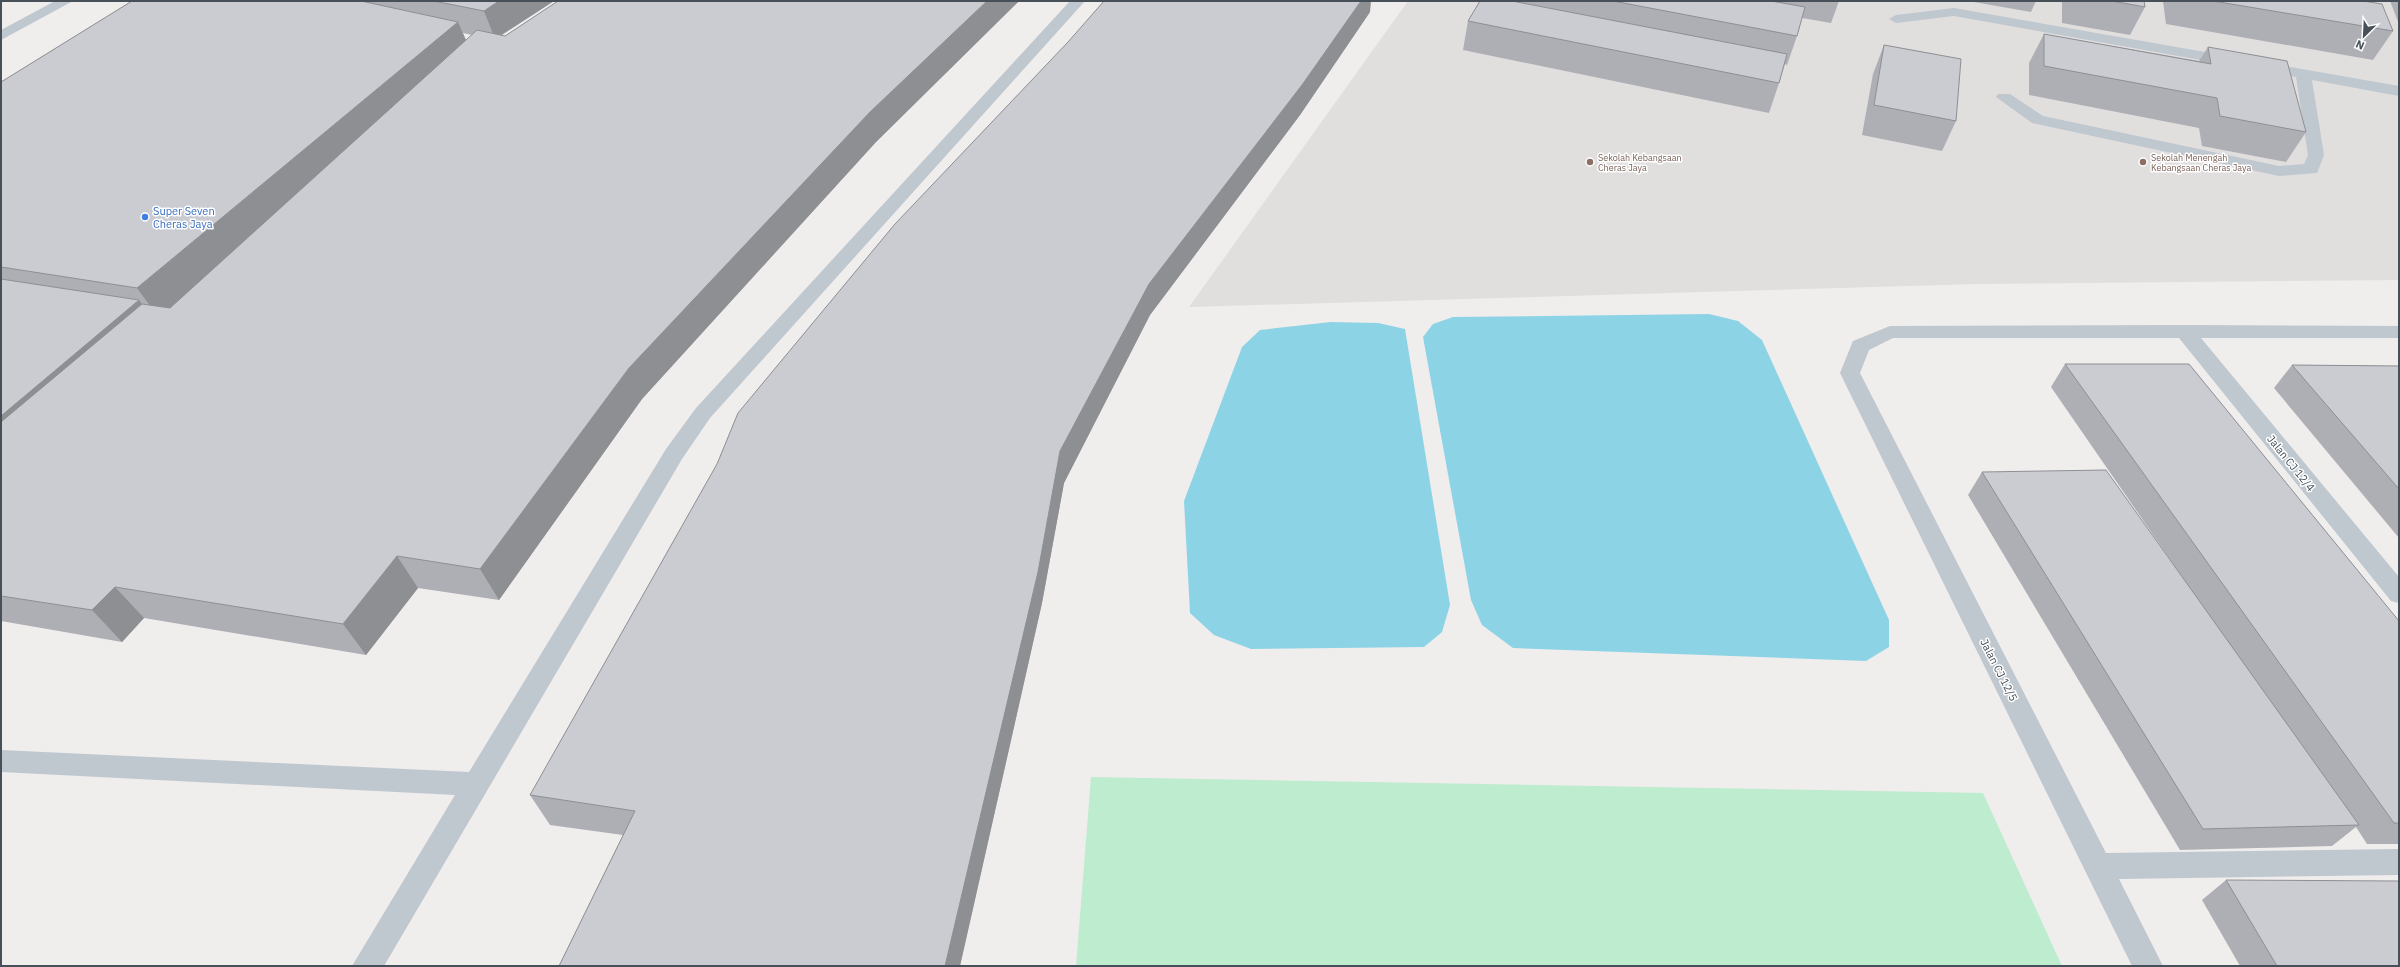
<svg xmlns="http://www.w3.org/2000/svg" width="2400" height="967" viewBox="0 0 2400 967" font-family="'IBM Plex Sans',sans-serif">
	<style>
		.education { fill: #e1dede }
		.green { fill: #bdeccf }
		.water { fill: #8dd3e6 }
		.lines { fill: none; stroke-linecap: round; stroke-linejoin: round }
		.minor { fill: #bfc7cf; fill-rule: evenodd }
		.wall { fill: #aeafb5; fill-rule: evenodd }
		.shaded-wall { fill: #8d8f93 }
		.building { fill: #caccd2; stroke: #8d8f93 }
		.education-dot { fill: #8d6e63; stroke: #fff; stroke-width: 1.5 }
		.shop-dot { fill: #3f7fe0; stroke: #fff; stroke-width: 1.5 }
		.labels { text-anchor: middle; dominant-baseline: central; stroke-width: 3; stroke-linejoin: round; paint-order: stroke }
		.far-education-label { font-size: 9px; fill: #785e54; stroke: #fff; text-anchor: start }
		.shop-label { font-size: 11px; fill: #366cbe; stroke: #fff; text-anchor: start }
		.street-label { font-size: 11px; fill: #475059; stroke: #fff }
	</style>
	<rect width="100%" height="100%" fill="#f0eded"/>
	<polygon class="education" points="1408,1 2399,1 2399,280 1977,284 1189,307"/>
	<polygon class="green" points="1091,777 1983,793 2062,966 1076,966"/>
	<g class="water">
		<polygon points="1709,314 1738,321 1762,340 1889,620 1889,647 1866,661 1513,648 1482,625 1471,600 1423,337 1433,324 1453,317"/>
		<polygon points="1331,322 1378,323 1405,329 1450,605 1442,632 1424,647 1251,649 1214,635 1190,613 1184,501 1242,347 1260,330"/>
	</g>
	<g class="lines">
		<g class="minor">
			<polygon points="55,1 73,1 1,40 1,30"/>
			<polygon points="1070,1 1085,1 710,418 682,459 384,966 352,966 455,795 1,772 1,750 469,772 666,449 696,408"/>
			<polygon points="1954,8 2399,86 2399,96 2312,80 2324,155 2317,173 2279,176 2032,123 1996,97 1998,94 2010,94 2043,116 2279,166 2304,164 2308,155 2296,77 1954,16 1896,23 1889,19 1896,15"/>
			<polygon points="2184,325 2399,326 2399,338 2201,338 2399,577 2399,603 2391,601 2179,338 1893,338 1869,350 1860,373 2106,853 2399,849 2399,875 2119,879 2163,966 2132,966 1840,373 1853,341 1890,326"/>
		</g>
	</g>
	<g class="wall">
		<path d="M132,1h422l-52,34 3,1 53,-35h461l-143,141 -234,257 -143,201 -81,-12 -52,67 -222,-37 -22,24 -121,-21v-539zM463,33l9,2 -6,5z"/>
		<polygon points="1480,1 1839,1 1831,23 1802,18 1797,36 1787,65 1785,64 1779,83 1769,113 1463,50 1468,21"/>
		<polygon points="1968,1 2036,1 2031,12"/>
		<polygon points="2062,1 2144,1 2145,7 2130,35 2062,23"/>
		<polygon points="2163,1 2363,1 2393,31 2373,60 2166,24"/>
		<polygon points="2390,1 2399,1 2399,24"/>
		<polygon points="1370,12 1300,115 1150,315 1064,483 1042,603 960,966 559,966 623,835 550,825 530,795"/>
		<polygon points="2044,34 2199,61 2208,47 2306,132 2286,162 2202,146 2199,128 2029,95 2029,63"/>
		<polygon points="1884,45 1956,121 1942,151 1862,135 1873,74"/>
		<polygon points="2065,364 2399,621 2399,844 2367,844 2356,827 2332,846 2180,850 1968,495 1982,472 2216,626 2051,387"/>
		<polygon points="2292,365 2399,366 2399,538 2274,388"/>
		<polygon points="2226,880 2399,966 2240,966 2202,900"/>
	</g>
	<g class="shaded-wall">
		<polygon points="499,1 554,1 495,39 484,11"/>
		<polygon points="987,1 1019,1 876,142 642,399 499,600 480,569 629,368 870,112"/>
		<polygon points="1361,1 1371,1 1370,12 1300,115 1150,315 1064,483 1042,603 960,966 945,966 1060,451 1149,284"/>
		<polygon points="458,22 473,57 165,326 137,288"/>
		<polygon points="139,300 162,331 1,473 1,416"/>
		<polygon points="397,556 418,588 366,655 343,624"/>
		<polygon points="115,587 144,618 122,642 92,610"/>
	</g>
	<g class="building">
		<polygon points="132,1 361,1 458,22 137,288 1,267 1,82"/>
		<polygon points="434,1 499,1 484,11"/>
		<polygon points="558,1 987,1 870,112 629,368 480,569 397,556 343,624 115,587 92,610 1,596 1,422 142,304 170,308 477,30 505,36"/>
		<polygon points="1104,1 1361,1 1302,85 1149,284 1060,451 1038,572 945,966 559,966 635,811 530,795 717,464 738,413 895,224 1068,42"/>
		<polygon points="1480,1 1512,1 1787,54 1779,83 1468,21"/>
		<polygon points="1613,1 1771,1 1805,7 1797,36"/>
		<polygon points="2112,1 2144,1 2145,7"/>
		<polygon points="2213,1 2363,1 2382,4 2393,31"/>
		<polygon points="2044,34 2211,64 2208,47 2287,61 2306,132 2220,116 2217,98 2044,66"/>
		<polygon points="1884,45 1961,59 1956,121 1874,105"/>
		<polygon points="1,279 139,300 1,416"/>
		<polygon points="2065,364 2189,364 2399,621 2399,823 2394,823"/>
		<polygon points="2292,365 2399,366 2399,489"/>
		<polygon points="2106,470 2359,825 2203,829 1982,472"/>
		<polygon points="2226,880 2399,881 2399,966 2277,966"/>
	</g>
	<g class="education-dot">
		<circle cx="1590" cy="162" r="4"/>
		<circle cx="2143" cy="162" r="4"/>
	</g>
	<circle class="shop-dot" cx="145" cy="217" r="4"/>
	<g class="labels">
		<g class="far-education-label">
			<text x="1598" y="157">Sekolah Kebangsaan<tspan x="1598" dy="10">Cheras Jaya</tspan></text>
			<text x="2151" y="157">Sekolah Menengah<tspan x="2151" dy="10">Kebangsaan Cheras Jaya</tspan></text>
		</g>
		<g class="shop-label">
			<text x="153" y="211">Super Seven<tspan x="153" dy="13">Cheras Jaya</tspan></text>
		</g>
		<g class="street-label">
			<text transform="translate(2291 463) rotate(51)">Jalan CJ 12/4</text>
			<text transform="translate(1999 670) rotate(63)">Jalan CJ 12/5</text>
		</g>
	</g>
	<rect width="2400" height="967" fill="none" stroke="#475059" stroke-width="4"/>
	<g transform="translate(2364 36) rotate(204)" stroke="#ffffff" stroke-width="3" paint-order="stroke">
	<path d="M0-3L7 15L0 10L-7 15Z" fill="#475059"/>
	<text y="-6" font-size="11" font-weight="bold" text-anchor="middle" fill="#475059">N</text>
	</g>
</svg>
